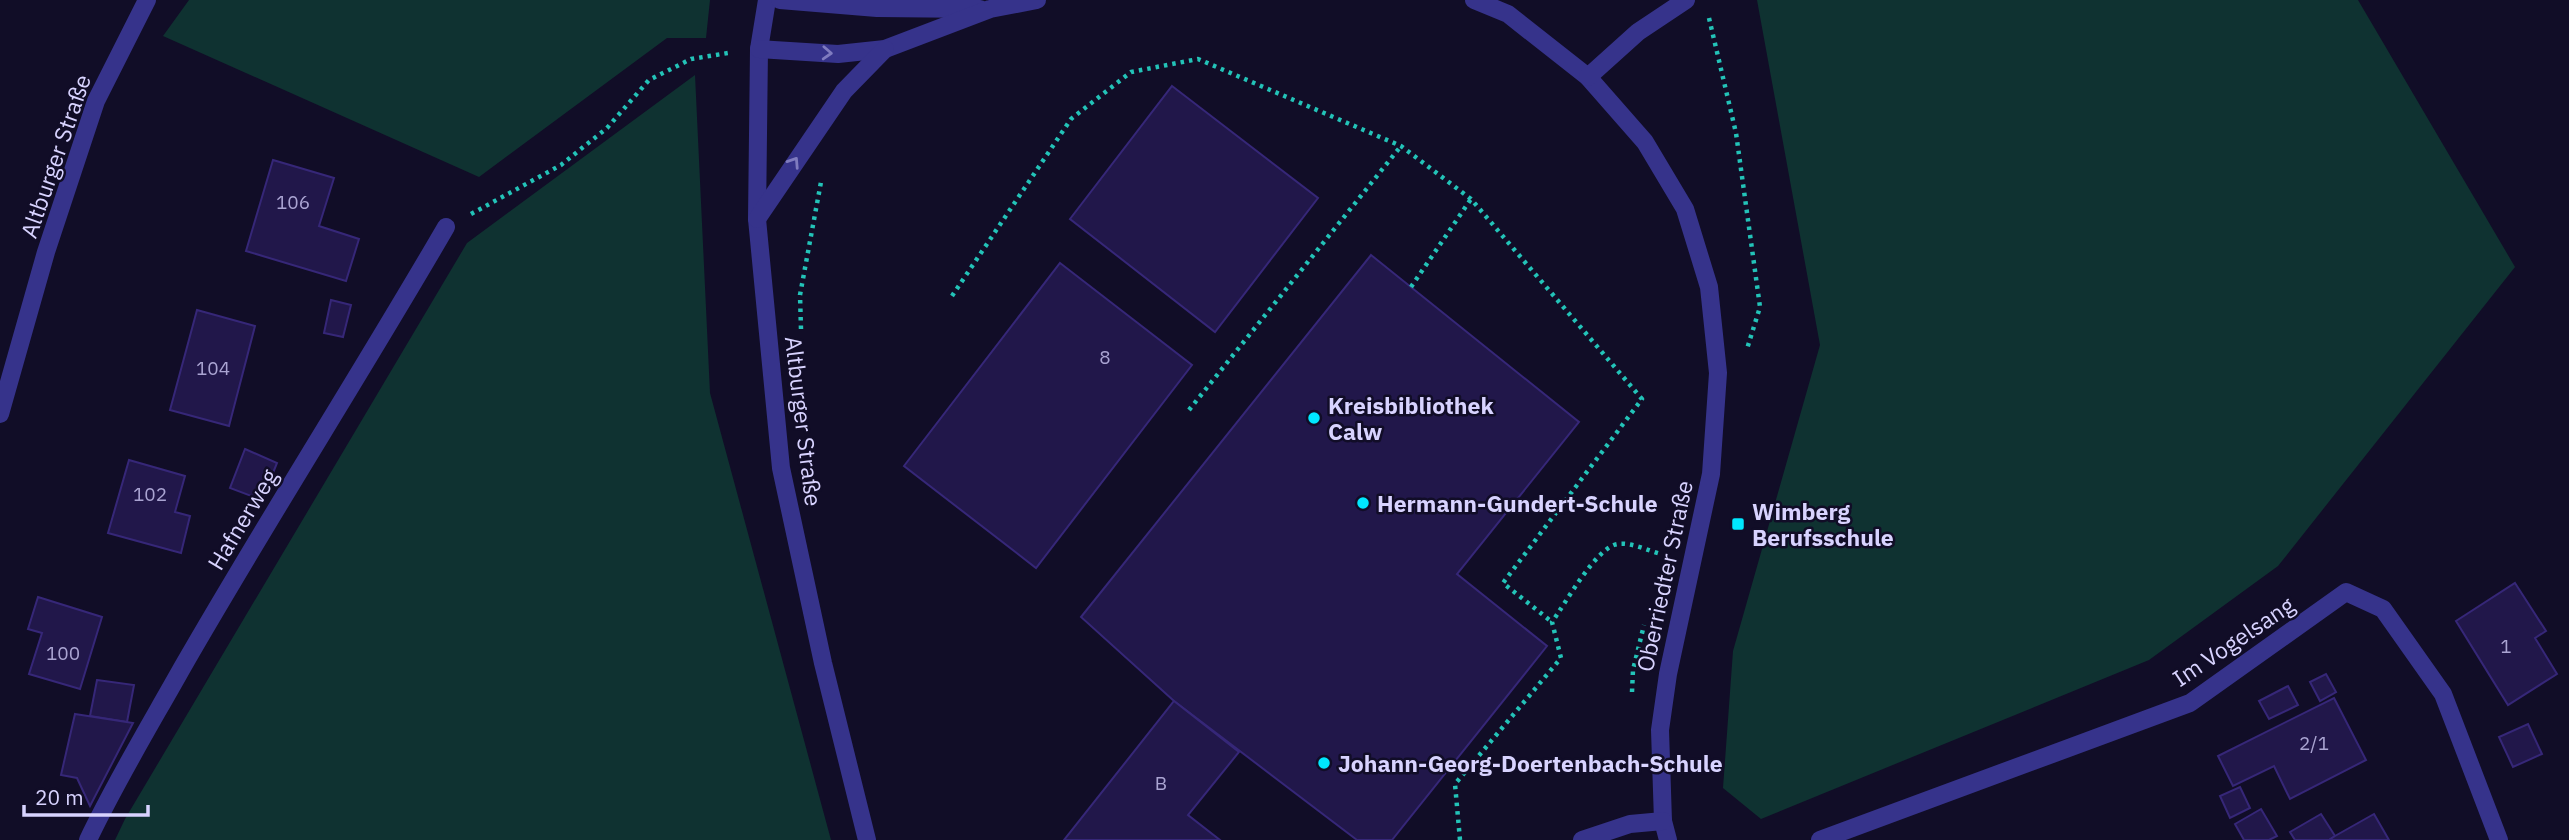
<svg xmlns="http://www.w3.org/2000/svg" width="2569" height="840" viewBox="0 0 2569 840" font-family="'IBM Plex Sans',sans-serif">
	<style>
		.green { fill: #0f3231 }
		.building { fill: #21174a; stroke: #362778; stroke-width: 2 }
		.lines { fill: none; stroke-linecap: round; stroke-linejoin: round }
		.path { stroke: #23c3b8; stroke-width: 4.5; stroke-dasharray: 3.5 5; stroke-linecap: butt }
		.minor { stroke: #36338b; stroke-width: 18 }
		.oneway { stroke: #7f7bbf }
		.poi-dot { fill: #00e7fe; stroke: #110d27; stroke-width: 2.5 }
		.labels { text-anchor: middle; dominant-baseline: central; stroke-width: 5; stroke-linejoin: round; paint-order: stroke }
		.number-label { font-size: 19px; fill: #aaa4d2 }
		.street-label { font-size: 23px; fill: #d8d3ff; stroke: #110d27 }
		.poi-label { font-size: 23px; font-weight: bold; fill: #d8d3ff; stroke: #110d27; text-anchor: start }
	</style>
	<rect width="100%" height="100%" fill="#110d27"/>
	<g class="green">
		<polygon points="189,0 710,0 706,38 667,38 479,177 163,36"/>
		<polygon points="1757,0 2358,0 2515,267 2278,566 2149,660 1761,819 1723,788 1733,651 1820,345"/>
		<polygon points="695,75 710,393 831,840 115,840 125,819 467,243"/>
	</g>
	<g class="building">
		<polygon points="1172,86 1318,198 1215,332 1070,219"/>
		<polygon points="273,160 334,178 319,226 359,239 346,281 246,251"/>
		<polygon points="1371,255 1579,422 1457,574 1547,646 1392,840 1357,840 1174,701 1081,617"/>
		<polygon points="1060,263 1192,365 1036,568 904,466"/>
		<polygon points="331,300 351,305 343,337 324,333"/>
		<polygon points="197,310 255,326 229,426 170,410"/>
		<polygon points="245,449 277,463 262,500 230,488"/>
		<polygon points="129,460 185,476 175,512 190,516 181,553 108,533"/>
		<polygon points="2515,583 2546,631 2535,638 2557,674 2508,705 2456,621"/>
		<polygon points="38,597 102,617 80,689 29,674 42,633 28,629"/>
		<polygon points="2326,674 2336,692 2320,701 2310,682"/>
		<polygon points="97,680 134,685 127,722 90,716"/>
		<polygon points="2288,686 2298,705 2269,719 2259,701"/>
		<polygon points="2334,698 2366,760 2290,799 2274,766 2233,786 2218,756"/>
		<polygon points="1174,701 1239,752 1188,815 1220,840 1064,840"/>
		<polygon points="75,714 133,723 90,806 77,778 61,775"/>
		<polygon points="2528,724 2542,754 2513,767 2499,737"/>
		<polygon points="2240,787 2250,808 2230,818 2220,796"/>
		<polygon points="2261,809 2277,836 2269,840 2244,840 2235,824"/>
		<polygon points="2321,814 2335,836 2329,840 2295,840 2290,832"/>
		<polygon points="2374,814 2389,840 2329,840 2335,836"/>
	</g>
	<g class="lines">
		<g class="path">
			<polyline points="1709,18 1736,133 1760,307 1747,349"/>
			<polyline points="471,214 561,165 607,128 649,80 691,59 728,53"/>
			<polyline points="1411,287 1471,199"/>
			<polyline points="952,296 1071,119 1131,72 1198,59 1401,146 1471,199 1642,399 1503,583 1552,622"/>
			<polyline points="801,329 800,295 821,182"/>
			<polyline points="1189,410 1401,146"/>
			<polyline points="1632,692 1633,670 1644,625"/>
			<path d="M1460,840l-5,-56 106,-126 -9,-36c13,-18 45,-76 66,-78 13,-2 31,7 43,10"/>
		</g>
		<g class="minor">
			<polyline points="767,0 759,49 757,219 781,468 823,663 867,840"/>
			<polyline points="780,0 877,8 980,9"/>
			<polyline points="1474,0 1508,14 1588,77 1645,142 1685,209 1709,287 1718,373 1711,474 1668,674 1660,730 1663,821 1668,840"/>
			<polyline points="759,49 838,54 885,49 990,9 1037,0"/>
			<polyline points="1588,77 1638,32 1686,0"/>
			<polyline points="757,219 844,91 885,49"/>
			<polyline points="0,414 46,252 96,101 147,0"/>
			<path d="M88,840c28,-59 62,-115 94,-172 85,-148 178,-293 264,-441"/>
			<polyline points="1582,840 1630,824 1663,821"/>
			<polyline points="1820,840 2190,703 2346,592 2383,609 2443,694 2499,840"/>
		</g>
	</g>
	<defs><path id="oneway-chevron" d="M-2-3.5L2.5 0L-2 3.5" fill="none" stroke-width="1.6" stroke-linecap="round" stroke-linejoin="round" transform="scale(1.75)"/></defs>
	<g class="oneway">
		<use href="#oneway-chevron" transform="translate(827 53) rotate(3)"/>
		<use href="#oneway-chevron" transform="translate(794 162) rotate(-57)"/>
	</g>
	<g class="poi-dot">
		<circle cx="1314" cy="418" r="7"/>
		<circle cx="1363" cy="503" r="7"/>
		<rect x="1731" y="517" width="14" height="14" rx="3.5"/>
		<circle cx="1324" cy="763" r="7"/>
	</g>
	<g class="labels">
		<g class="number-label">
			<text x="293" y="202">106</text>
			<text x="1105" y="357">8</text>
			<text x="213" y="368">104</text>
			<text x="150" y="494">102</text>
			<text x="2506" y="646">1</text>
			<text x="63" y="653">100</text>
			<text x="2314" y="743">2/1</text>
			<text x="1161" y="783">B</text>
		</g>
		<g class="street-label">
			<text transform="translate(55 156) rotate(-71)">Altburger Straße</text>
			<text transform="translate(804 421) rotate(83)">Altburger Straße</text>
			<text transform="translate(242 519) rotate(-59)">Hafnerweg</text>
			<text transform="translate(1664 576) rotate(-78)">Oberriedter Straße</text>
			<text transform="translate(2233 641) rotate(-34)">Im Vogelsang</text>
		</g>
		<g class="poi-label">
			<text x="1328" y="405">Kreisbibliothek<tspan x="1328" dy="26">Calw</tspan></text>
			<text x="1377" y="503">Hermann-Gundert-Schule</text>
			<text x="1752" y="511">Wimberg<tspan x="1752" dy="26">Berufsschule</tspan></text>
			<text x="1338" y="763">Johann-Georg-Doertenbach-Schule</text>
		</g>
	</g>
	<path d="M24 805v10h124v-10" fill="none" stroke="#d8d3ff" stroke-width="3.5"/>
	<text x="35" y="805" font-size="21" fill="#d8d3ff" stroke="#110d27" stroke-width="5" paint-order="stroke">20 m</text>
</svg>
